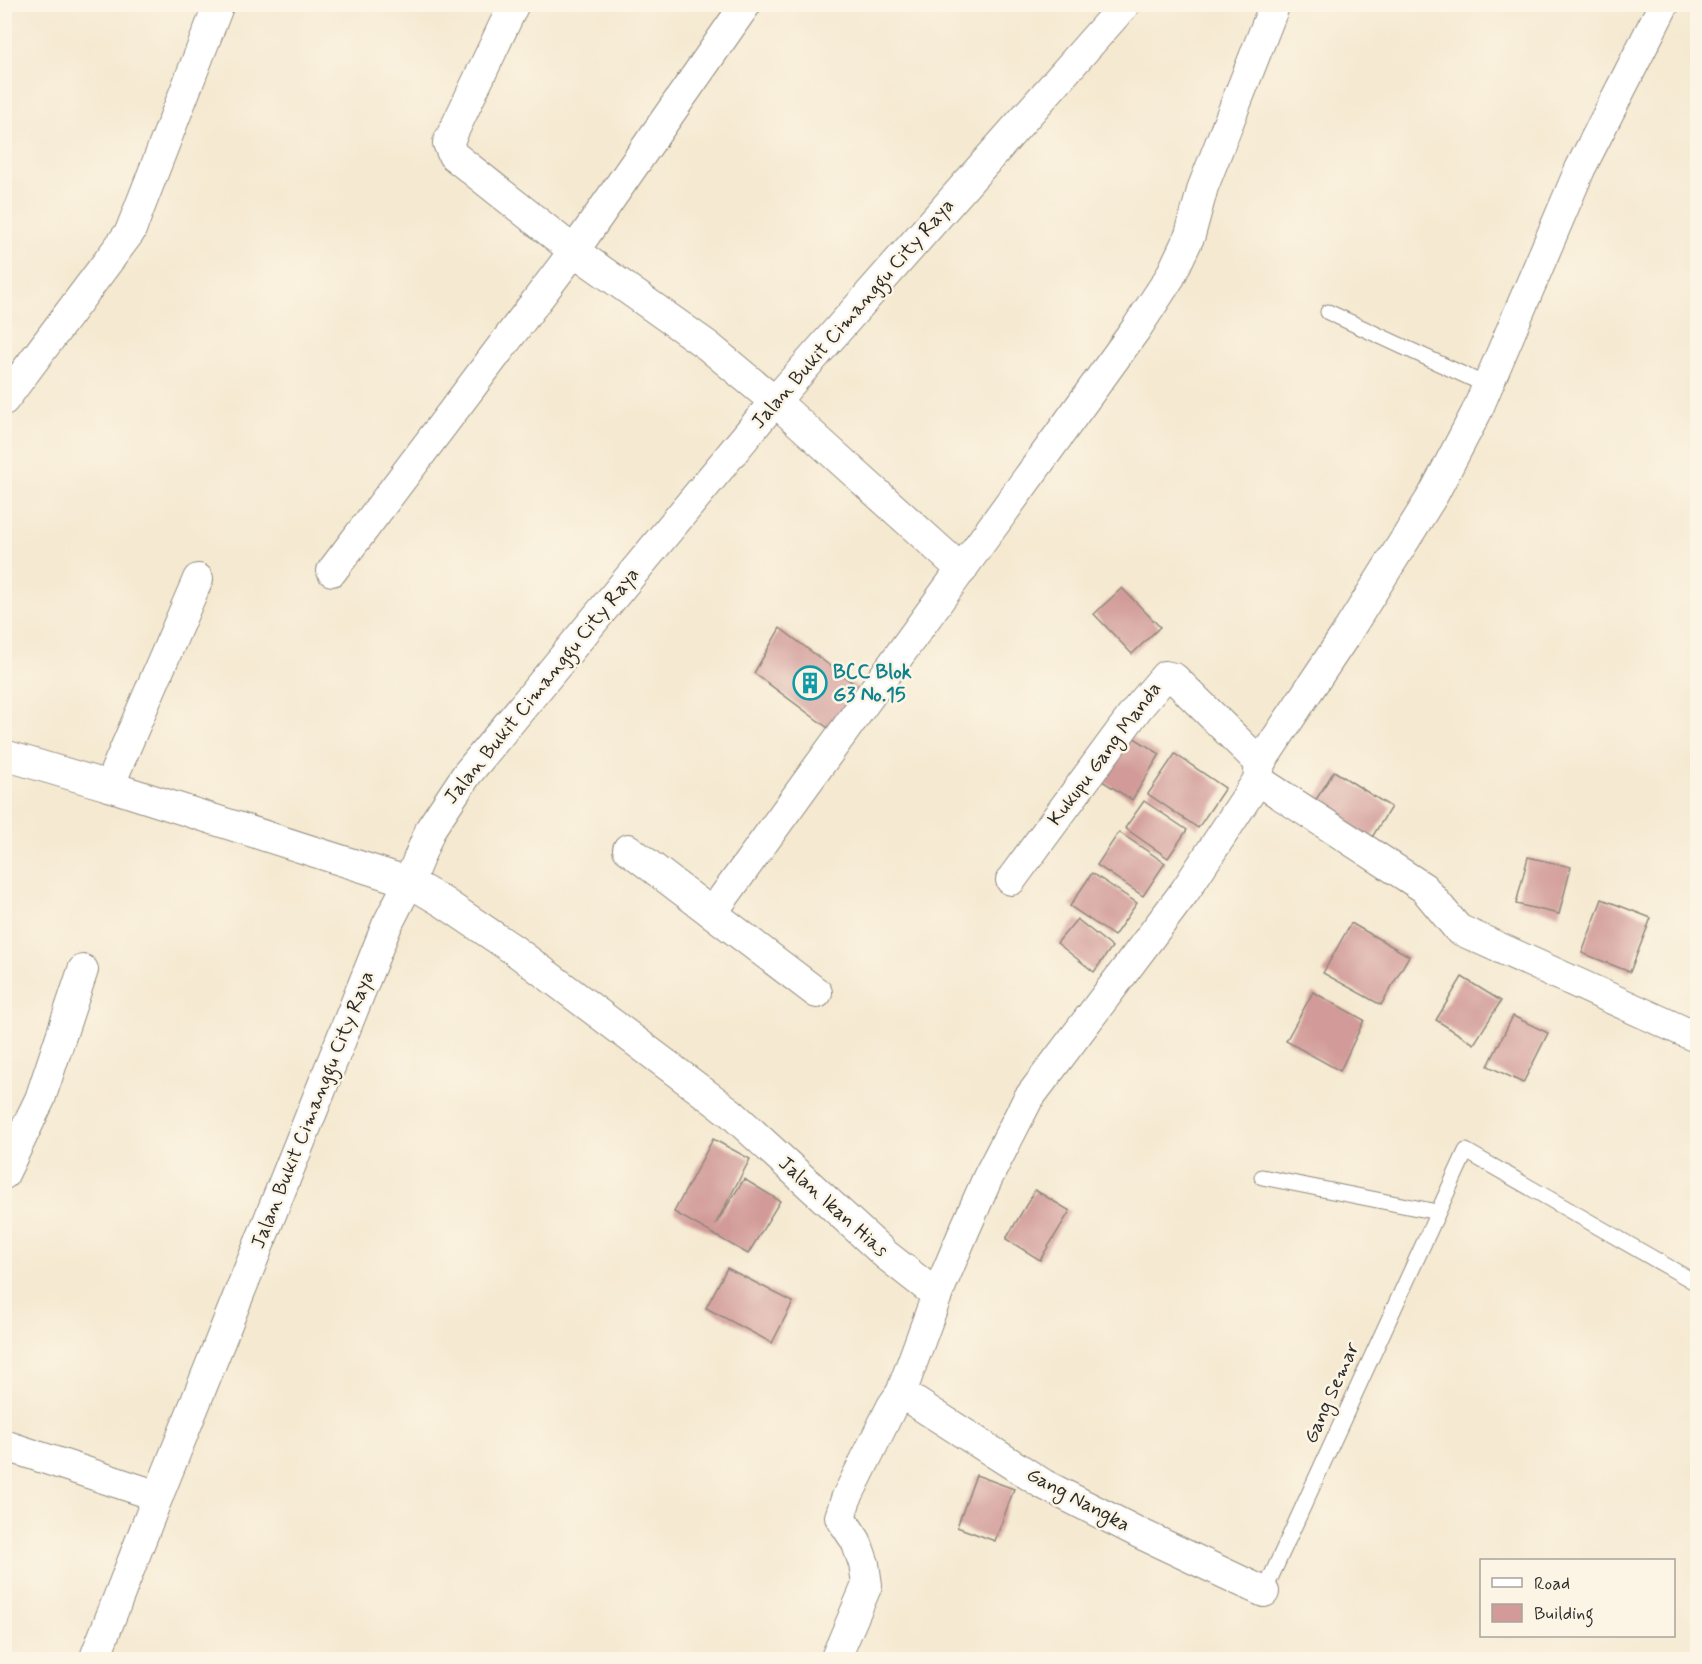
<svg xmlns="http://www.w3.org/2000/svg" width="1702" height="1664" viewBox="0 0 1702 1664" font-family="Mynerve,sans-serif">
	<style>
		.building { fill: #d29b99 }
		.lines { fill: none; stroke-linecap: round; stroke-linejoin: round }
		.service-casing { stroke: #908a7e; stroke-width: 17 }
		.minor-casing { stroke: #908a7e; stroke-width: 32 }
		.service { stroke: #fff; stroke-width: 15 }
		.minor { stroke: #fff; stroke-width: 30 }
		.labels { text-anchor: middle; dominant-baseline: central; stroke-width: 5; stroke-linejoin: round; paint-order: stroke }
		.street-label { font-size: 20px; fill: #2b2b2b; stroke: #fcf5e5 }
		.culture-label { font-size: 20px; font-weight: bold; fill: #0d838f; stroke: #fcf5e5; text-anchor: start }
	</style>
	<rect width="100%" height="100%" fill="#fcf5e5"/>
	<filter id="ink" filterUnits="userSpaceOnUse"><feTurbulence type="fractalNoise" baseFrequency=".0167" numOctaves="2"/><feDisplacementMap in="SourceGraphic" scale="12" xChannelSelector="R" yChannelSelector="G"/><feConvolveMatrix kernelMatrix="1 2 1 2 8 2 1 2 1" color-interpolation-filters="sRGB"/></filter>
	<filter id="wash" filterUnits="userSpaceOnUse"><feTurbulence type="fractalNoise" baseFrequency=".008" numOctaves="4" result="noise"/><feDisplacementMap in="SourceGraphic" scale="24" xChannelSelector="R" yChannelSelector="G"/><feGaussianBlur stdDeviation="1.35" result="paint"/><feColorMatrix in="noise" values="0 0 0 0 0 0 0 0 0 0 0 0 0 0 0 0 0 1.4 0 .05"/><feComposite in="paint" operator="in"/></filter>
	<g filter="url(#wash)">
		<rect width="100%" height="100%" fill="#f5e9d1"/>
		<g id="blocks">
			<g class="building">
				<polygon points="1122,588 1160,627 1132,654 1094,614"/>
				<polygon points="780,628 866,693 836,734 754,673"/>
				<polygon points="1128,734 1160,754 1132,800 1099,779"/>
				<polygon points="1175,754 1225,788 1198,828 1148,794"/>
				<polygon points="1334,771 1391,807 1369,842 1312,806"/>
				<polygon points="1144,801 1187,830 1168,858 1125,828"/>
				<polygon points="1119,832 1165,863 1143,896 1097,865"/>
				<polygon points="1528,857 1571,867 1559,914 1516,904"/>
				<polygon points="1092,873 1137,903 1114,936 1070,906"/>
				<polygon points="1602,899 1651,918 1630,972 1582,953"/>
				<polygon points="1077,919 1112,947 1094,972 1057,943"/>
				<polygon points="1351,923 1409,956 1381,1005 1323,973"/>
				<polygon points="1462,977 1501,1001 1474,1044 1436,1020"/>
				<polygon points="1313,992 1364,1020 1340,1071 1286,1041"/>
				<polygon points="1513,1016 1548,1033 1523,1083 1488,1066"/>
				<polygon points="713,1139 750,1159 715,1225 744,1179 780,1201 748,1254 674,1212"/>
				<polygon points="1035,1190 1070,1211 1040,1260 1006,1239"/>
				<polygon points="727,1268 793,1302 772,1343 706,1308"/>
				<polygon points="976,1475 1014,1489 995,1541 957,1527"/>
			</g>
		</g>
	</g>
	<g filter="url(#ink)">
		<use href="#blocks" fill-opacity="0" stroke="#908a7e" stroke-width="1.5"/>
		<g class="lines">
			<defs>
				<g id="service">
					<polyline points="1328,312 1488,386"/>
					<polyline points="1262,1177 1437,1212"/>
					<polyline points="1264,1592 1466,1151 1698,1284"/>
				</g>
				<g id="minor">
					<polyline points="514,4 448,143 453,155 574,251 708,346 786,411 962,570"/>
					<polyline points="4,400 130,232 219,4"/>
					<polyline points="332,571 574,251 746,4"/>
					<polyline points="4,755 109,786 409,882 443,902 514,950 731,1113 886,1255 937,1295"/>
					<polyline points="1258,780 1424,888 1458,929 1698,1038"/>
					<polyline points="109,786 198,579"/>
					<polyline points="628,849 817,993"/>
					<polyline points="1011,880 1137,709 1165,676 1174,678 1260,763"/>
					<polyline points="712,913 1136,329 1170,277 1190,235 1203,187 1275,4"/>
					<polyline points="4,1174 40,1099 83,970"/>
					<polyline points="901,1393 1043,1484 1139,1533 1264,1592"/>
					<polyline points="4,1445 158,1496"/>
					<polyline points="94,1660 158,1496 387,925 409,882 431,828 467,774 775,401 1125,4"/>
					<polyline points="835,1660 867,1585 864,1564 856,1541 840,1517 846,1499 892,1406 901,1393 937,1295 965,1229 988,1177 1028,1099 1185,891 1258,780 1260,763 1346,634 1433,495 1476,413 1580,169 1664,4"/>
				</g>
			</defs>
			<use href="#service" class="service-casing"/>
			<use href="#minor" class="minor-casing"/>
			<use href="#service" class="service"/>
			<use href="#minor" class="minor"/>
		</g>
	</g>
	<defs>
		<symbol id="building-ring" viewBox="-11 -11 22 22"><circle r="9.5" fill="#fcf5e5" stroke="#0f9aa8" stroke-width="1.5"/><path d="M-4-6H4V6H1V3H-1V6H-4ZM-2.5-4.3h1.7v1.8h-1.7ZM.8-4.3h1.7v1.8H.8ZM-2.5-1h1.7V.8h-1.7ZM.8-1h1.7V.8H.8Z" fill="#0f9aa8"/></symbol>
	</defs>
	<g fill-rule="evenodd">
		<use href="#building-ring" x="791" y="664" width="38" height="38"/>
	</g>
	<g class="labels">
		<g class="street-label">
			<text transform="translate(853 314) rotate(-49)">Jalan Bukit Cimanggu City Raya</text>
			<text transform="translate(542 686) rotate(-51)">Jalan Bukit Cimanggu City Raya</text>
			<text transform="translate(1105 754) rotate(-53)">Kukupu Gang Manda</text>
			<text transform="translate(313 1110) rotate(-68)">Jalan Bukit Cimanggu City Raya</text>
			<text transform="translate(833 1207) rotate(42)">Jalan Ikan Hias</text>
			<text transform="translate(1332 1393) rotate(-66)">Gang Semar</text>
			<text transform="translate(1078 1500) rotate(28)">Gang Nangka</text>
		</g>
		<g class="culture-label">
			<text x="833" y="672">BCC Blok<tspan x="833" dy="23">G3 No.15</tspan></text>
		</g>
	</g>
	<rect width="1702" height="1664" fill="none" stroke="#fcf5e5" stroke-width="24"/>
	<rect x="1480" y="1559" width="195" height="78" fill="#fcf5e5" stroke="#a8a49b" stroke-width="1.5"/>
	<rect x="1492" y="1578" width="30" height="9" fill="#ffffff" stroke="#a8a49b" stroke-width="1.5"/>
	<text x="1534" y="1589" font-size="18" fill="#2b2b2b">Road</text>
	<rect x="1492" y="1604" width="30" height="18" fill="#d29b99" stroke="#a8a49b" stroke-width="1.5"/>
	<text x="1534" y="1619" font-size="18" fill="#2b2b2b">Building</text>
</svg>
